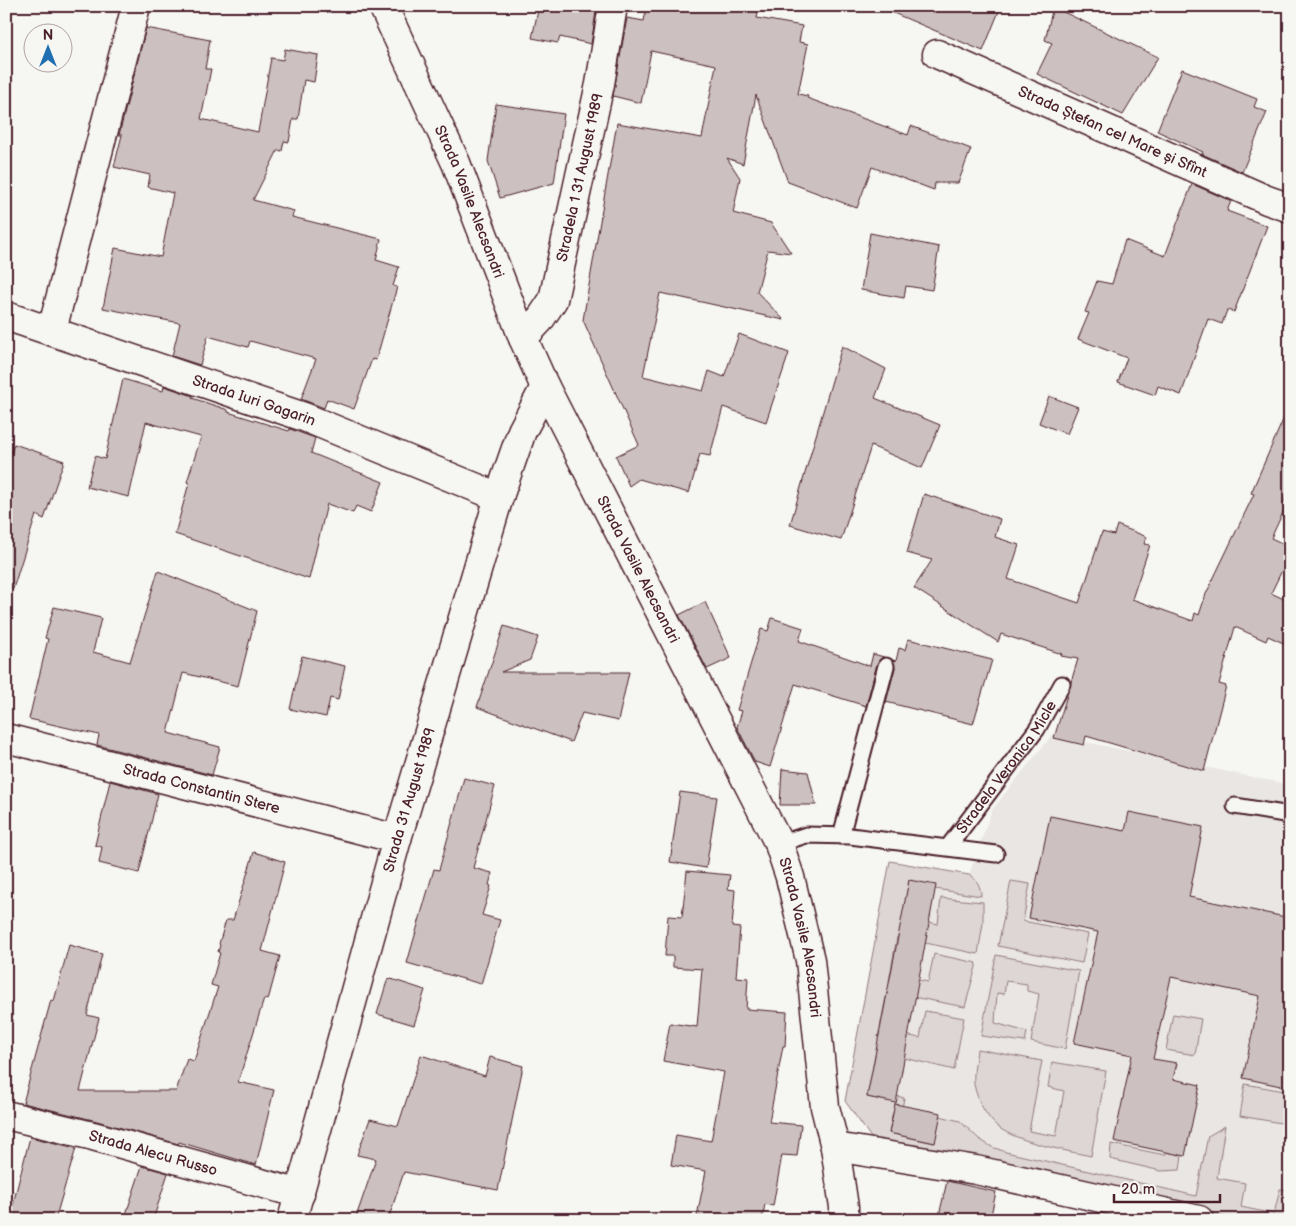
<svg xmlns="http://www.w3.org/2000/svg" width="1296" height="1226" viewBox="0 0 1296 1226" font-family="'Balsamiq Sans',sans-serif">
	<style>
		.built { fill: #e9e6e3 }
		.green { fill: #ddd6d5; stroke: #947a80 }
		.building { fill: #ccc1c0; stroke: #4a1f2b }
		.lines { fill: none; stroke-linecap: round; stroke-linejoin: round }
		.lane-casing { stroke: #4a1f2b; stroke-width: 19 }
		.street-casing { stroke: #4a1f2b; stroke-width: 31 }
		.lane { stroke: #f6f6f2; stroke-width: 15 }
		.street { stroke: #f6f6f2; stroke-width: 28 }
		.labels { text-anchor: middle; dominant-baseline: central; stroke-width: 4; stroke-linejoin: round; paint-order: stroke }
		.street-label { font-size: 15px; fill: #4a1f2b; stroke: #f6f6f2 }
	</style>
	<rect width="100%" height="100%" fill="#f6f6f2"/>
	<filter id="ink" filterUnits="userSpaceOnUse"><feTurbulence type="fractalNoise" baseFrequency=".02" numOctaves="2"/><feDisplacementMap in="SourceGraphic" scale="10" xChannelSelector="R" yChannelSelector="G"/><feConvolveMatrix kernelMatrix="1 2 1 2 8 2 1 2 1" color-interpolation-filters="sRGB"/></filter>
	<g filter="url(#ink)">
		<polygon class="built" points="1052,735 1290,785 1290,1220 1240,1220 872,1139 845,1101 890,861 969,875 992,810"/>
		<g class="green">
			<path d="M890,861l79,14c8,4 12,12 12,21l-46,-7 -26,-9 -8,45 23,-4 14,3 3,-26 42,4v21l-5,31 -81,-17 -8,44 23,5 2,-7 14,3 6,-28 43,9 -12,44 -78,-15 -9,45 21,4 1,-7 20,4 5,-27 39,7 -10,52 -78,-19 -9,46 21,4 2,-7 14,4 -3,15 -8,-1 -4,21 45,10 6,-27 20,5 19,18 13,8 14,5 190,44 12,-60 17,-10 -8,52 28,5 -4,24 33,7 6,-25 10,1v30h-50l-368,-81 -27,-38z"/>
			<polygon points="1011,881 1030,884 1023,921 1088,934 1082,963 998,946"/>
			<polygon points="996,955 1079,971 1065,1049 1031,1042 1039,994 1027,991 1027,984 1006,981 1004,994 997,993 995,1023 1027,1032 1025,1042 981,1036"/>
			<polygon points="1173,1014 1201,1019 1195,1055 1166,1050"/>
			<path d="M977,1049l65,12 -13,70 27,5 8,-45 -16,-4 4,-25 54,9 -15,85c-24,-5 -74,-14 -93,-29 -12,-10 -21,-27 -24,-43 -1,-12 2,-24 3,-35z"/>
			<polygon points="1245,1084 1290,1092 1290,1114 1281,1123 1240,1116"/>
			<polygon points="1111,1144 1165,1155 1167,1152 1182,1155 1180,1170 1161,1171 1110,1159"/>
		</g>
		<g class="building">
			<polygon points="539,6 588,6 587,10 596,12 591,44 560,37 558,43 532,38"/>
			<polygon points="647,6 759,6 757,18 802,26 799,42 808,44 798,94 808,96 807,98 908,135 911,126 971,149 958,183 935,183 934,190 872,167 857,208 788,182 756,95 743,164 727,158 740,178 733,213 771,223 791,253 768,250 757,292 784,320 660,293 643,376 703,391 709,371 724,377 739,334 789,353 766,422 723,407 710,456 700,454 689,493 639,479 629,486 616,456 639,445 583,320 617,123 702,138 716,65 651,51 641,103 613,96 627,18 644,21"/>
			<polygon points="877,6 1001,6 983,51"/>
			<polygon points="1053,7 1158,57 1123,115 1037,74 1052,43 1045,40"/>
			<polygon points="146,28 210,40 205,69 211,69 201,119 258,132 271,58 283,60 285,49 318,55 314,82 304,80 298,119 293,119 289,142 284,141 282,151 278,150 253,200 294,211 292,217 381,239 376,260 399,267 393,286 397,287 376,360 372,359 354,409 327,399 324,408 301,399 316,359 250,341 248,347 208,336 200,365 172,356 180,323 103,308 115,248 161,257 173,193 148,187 150,175 114,167 122,135 119,135"/>
			<polygon points="1182,69 1257,99 1254,107 1267,112 1242,172 1202,154 1203,152 1157,131"/>
			<polygon points="496,104 564,114 554,183 500,198 488,161"/>
			<polygon points="1192,184 1231,201 1227,211 1267,226 1234,312 1227,310 1222,324 1208,319 1181,395 1158,386 1155,395 1118,382 1127,358 1078,339 1089,313 1085,312 1097,281 1112,284 1125,240 1165,256"/>
			<polygon points="870,233 939,247 932,290 906,286 904,298 861,290"/>
			<polygon points="842,346 886,369 875,398 940,425 922,468 871,446 841,540 790,525"/>
			<polygon points="123,379 163,391 164,386 193,396 192,398 228,410 228,412 289,431 290,429 315,438 311,453 383,482 371,512 356,506 353,513 327,504 309,579 175,534 189,483 187,482 201,437 146,422 129,497 87,487 95,456 105,459"/>
			<polygon points="1049,396 1078,407 1067,434 1039,423"/>
			<polygon points="1290,404 1290,489 1282,506 1285,508 1271,538 1290,547 1290,554 1271,593 1290,602 1290,646 1268,636 1266,641 1235,627 1219,684 1226,686 1204,771 1086,736 1084,745 1054,738 1078,659 1061,656 1062,654 1001,634 998,642 914,588 932,560 907,553 924,494 1000,519 995,537 1019,545 1008,579 1079,603 1102,532 1114,535 1117,525 1147,537 1144,544 1150,545 1132,599 1193,621 1195,613 1199,615 1206,594 1254,494 1251,493"/>
			<polygon points="14,444 64,461 44,519 36,515 13,589 6,588 6,468"/>
			<polygon points="158,571 257,611 238,686 183,673 168,733 220,747 212,775 97,745 99,735 29,719 48,639 45,638 54,607 101,618 93,652 130,662"/>
			<polygon points="705,602 731,658 707,669 679,615"/>
			<polygon points="772,618 803,628 799,641 870,666 873,654 884,657 880,659 877,664 866,706 795,684 770,767 755,762 737,727 742,711 737,710 761,629 768,631"/>
			<polygon points="504,626 538,637 530,660 501,672 629,672 618,721 582,713 571,742 477,707"/>
			<polygon points="908,639 992,660 973,724 886,702 895,668 893,660 896,661 899,648 905,650"/>
			<polygon points="302,656 345,666 338,700 330,698 326,717 290,709"/>
			<polygon points="782,769 808,772 816,805 780,805"/>
			<polygon points="464,778 495,786 473,868 492,873 489,885 491,886 482,915 500,920 481,984 407,963 434,869 439,870"/>
			<polygon points="110,781 158,794 139,873 99,863 102,847 95,845"/>
			<polygon points="680,792 717,797 706,868 670,862"/>
			<polygon points="1129,812 1203,827 1189,897 1290,918 1290,1088 1243,1078 1260,996 1171,977 1153,1059 1177,1063 1173,1079 1200,1085 1185,1156 1114,1141 1132,1055 1074,1043 1098,932 1029,918 1050,816 1125,831"/>
			<polygon points="254,852 285,862 262,951 280,956 268,1000 264,999 238,1082 274,1090 256,1165 179,1142 178,1144 97,1121 23,1103 51,1000 54,1001 69,945 102,954 87,1015 99,1018 80,1091 176,1091 187,1059 194,1061 218,987 211,985 220,953 218,952 220,945 219,944 226,920 233,920"/>
			<polygon points="687,871 730,875 728,889 735,890 732,927 740,928 736,977 748,978 746,1009 787,1012 785,1046 783,1046 769,1122 801,1125 797,1156 782,1155 773,1206 765,1204 762,1220 715,1220 697,1216 706,1171 671,1165 676,1135 711,1141 724,1072 663,1061 670,1023 697,1027 702,969 673,967 673,956 665,956 668,916 682,917"/>
			<polygon points="909,880 936,885 896,1103 867,1097"/>
			<polygon points="388,978 425,990 414,1025 377,1014"/>
			<polygon points="421,1055 485,1076 490,1057 523,1066 498,1190 404,1172 388,1220 355,1220 376,1159 357,1155 370,1119 398,1126"/>
			<polygon points="895,1104 941,1113 935,1143 889,1133"/>
			<polygon points="30,1137 76,1148 55,1220 9,1220"/>
			<polygon points="142,1166 168,1173 153,1220 124,1220"/>
			<polygon points="947,1181 996,1192 990,1220 938,1220"/>
		</g>
		<g class="lines">
			<defs>
				<g id="lane">
					<polyline points="1235,806 1290,815"/>
					<polyline points="841,836 886,666"/>
					<polyline points="779,844 806,835 850,836 996,854"/>
					<path id="s1" d="M948,847l89,-118 25,-45"/>
				</g>
				<g id="street">
					<path id="s2" d="M383,6l73,157 67,175 22,49 234,457 11,33 20,83 15,147 10,40 9,60v13"/>
					<path id="s3" d="M937,54l330,146 23,8"/>
					<path id="s4" d="M6,316l298,101 195,80"/>
					<polyline points="52,330 136,6"/>
					<path id="s5" d="M523,338l16,-17 14,-21 47,-216 13,-78"/>
					<path id="s6" d="M6,738l391,101"/>
					<path id="s7" d="M6,1115l87,21 207,58"/>
					<polyline points="835,1147 976,1170 1199,1220"/>
					<path id="s8" d="M292,1220l105,-381 102,-342 23,-66 23,-44"/>
				</g>
			</defs>
			<use href="#lane" class="lane-casing"/>
			<use href="#street" class="street-casing"/>
			<use href="#lane" class="lane"/>
			<use href="#street" class="street"/>
		</g>
	</g>
	<g class="labels">
		<g class="street-label">
			<text stroke="none"><textPath href="#s3" startOffset="192">Strada Ștefan cel Mare și Sfînt</textPath></text>
			<text stroke="none"><textPath href="#s5" startOffset="174">Stradela 1 31 August 1989</textPath></text>
			<text stroke="none"><textPath href="#s2" startOffset="214">Strada Vasile Alecsandri</textPath></text>
			<text stroke="none"><textPath href="#s4" startOffset="262">Strada Iuri Gagarin</textPath></text>
			<text stroke="none"><textPath href="#s2" startOffset="619">Strada Vasile Alecsandri</textPath></text>
			<text stroke="none"><textPath href="#s1" startOffset="99">Stradela Veronica Micle</textPath></text>
			<text stroke="none"><textPath href="#s6" startOffset="202">Strada Constantin Stere</textPath></text>
			<text stroke="none"><textPath href="#s8" startOffset="436">Strada 31 August 1989</textPath></text>
			<text stroke="none"><textPath href="#s2" startOffset="1024">Strada Vasile Alecsandri</textPath></text>
			<text stroke="none"><textPath href="#s7" startOffset="152">Strada Alecu Russo</textPath></text>
		</g>
	</g>
	<rect width="1296" height="1226" fill="none" stroke="#f6f6f2" stroke-width="25"/>
	<rect x="12" y="12" width="1271" height="1201" fill="none" stroke="#4a1f2b" stroke-width="2" filter="url(#ink)"/>
	<g transform="translate(48 48)"><circle r="24" fill="#f6f6f2" stroke="#b1a0a2"/>
	<path d="M0-4L9 19L0 12L-9 19Z" fill="#1f6fb2"/>
	<text y="-8" font-size="14" font-weight="bold" text-anchor="middle" fill="#4a1f2b">N</text>
	</g>
	<path d="M1114 1194v8h106v-8" fill="none" stroke="#4a1f2b" stroke-width="2.5"/>
	<text x="1121" y="1194" font-size="15" fill="#4a1f2b" stroke="#f6f6f2" stroke-width="4" paint-order="stroke">20 m</text>
</svg>
